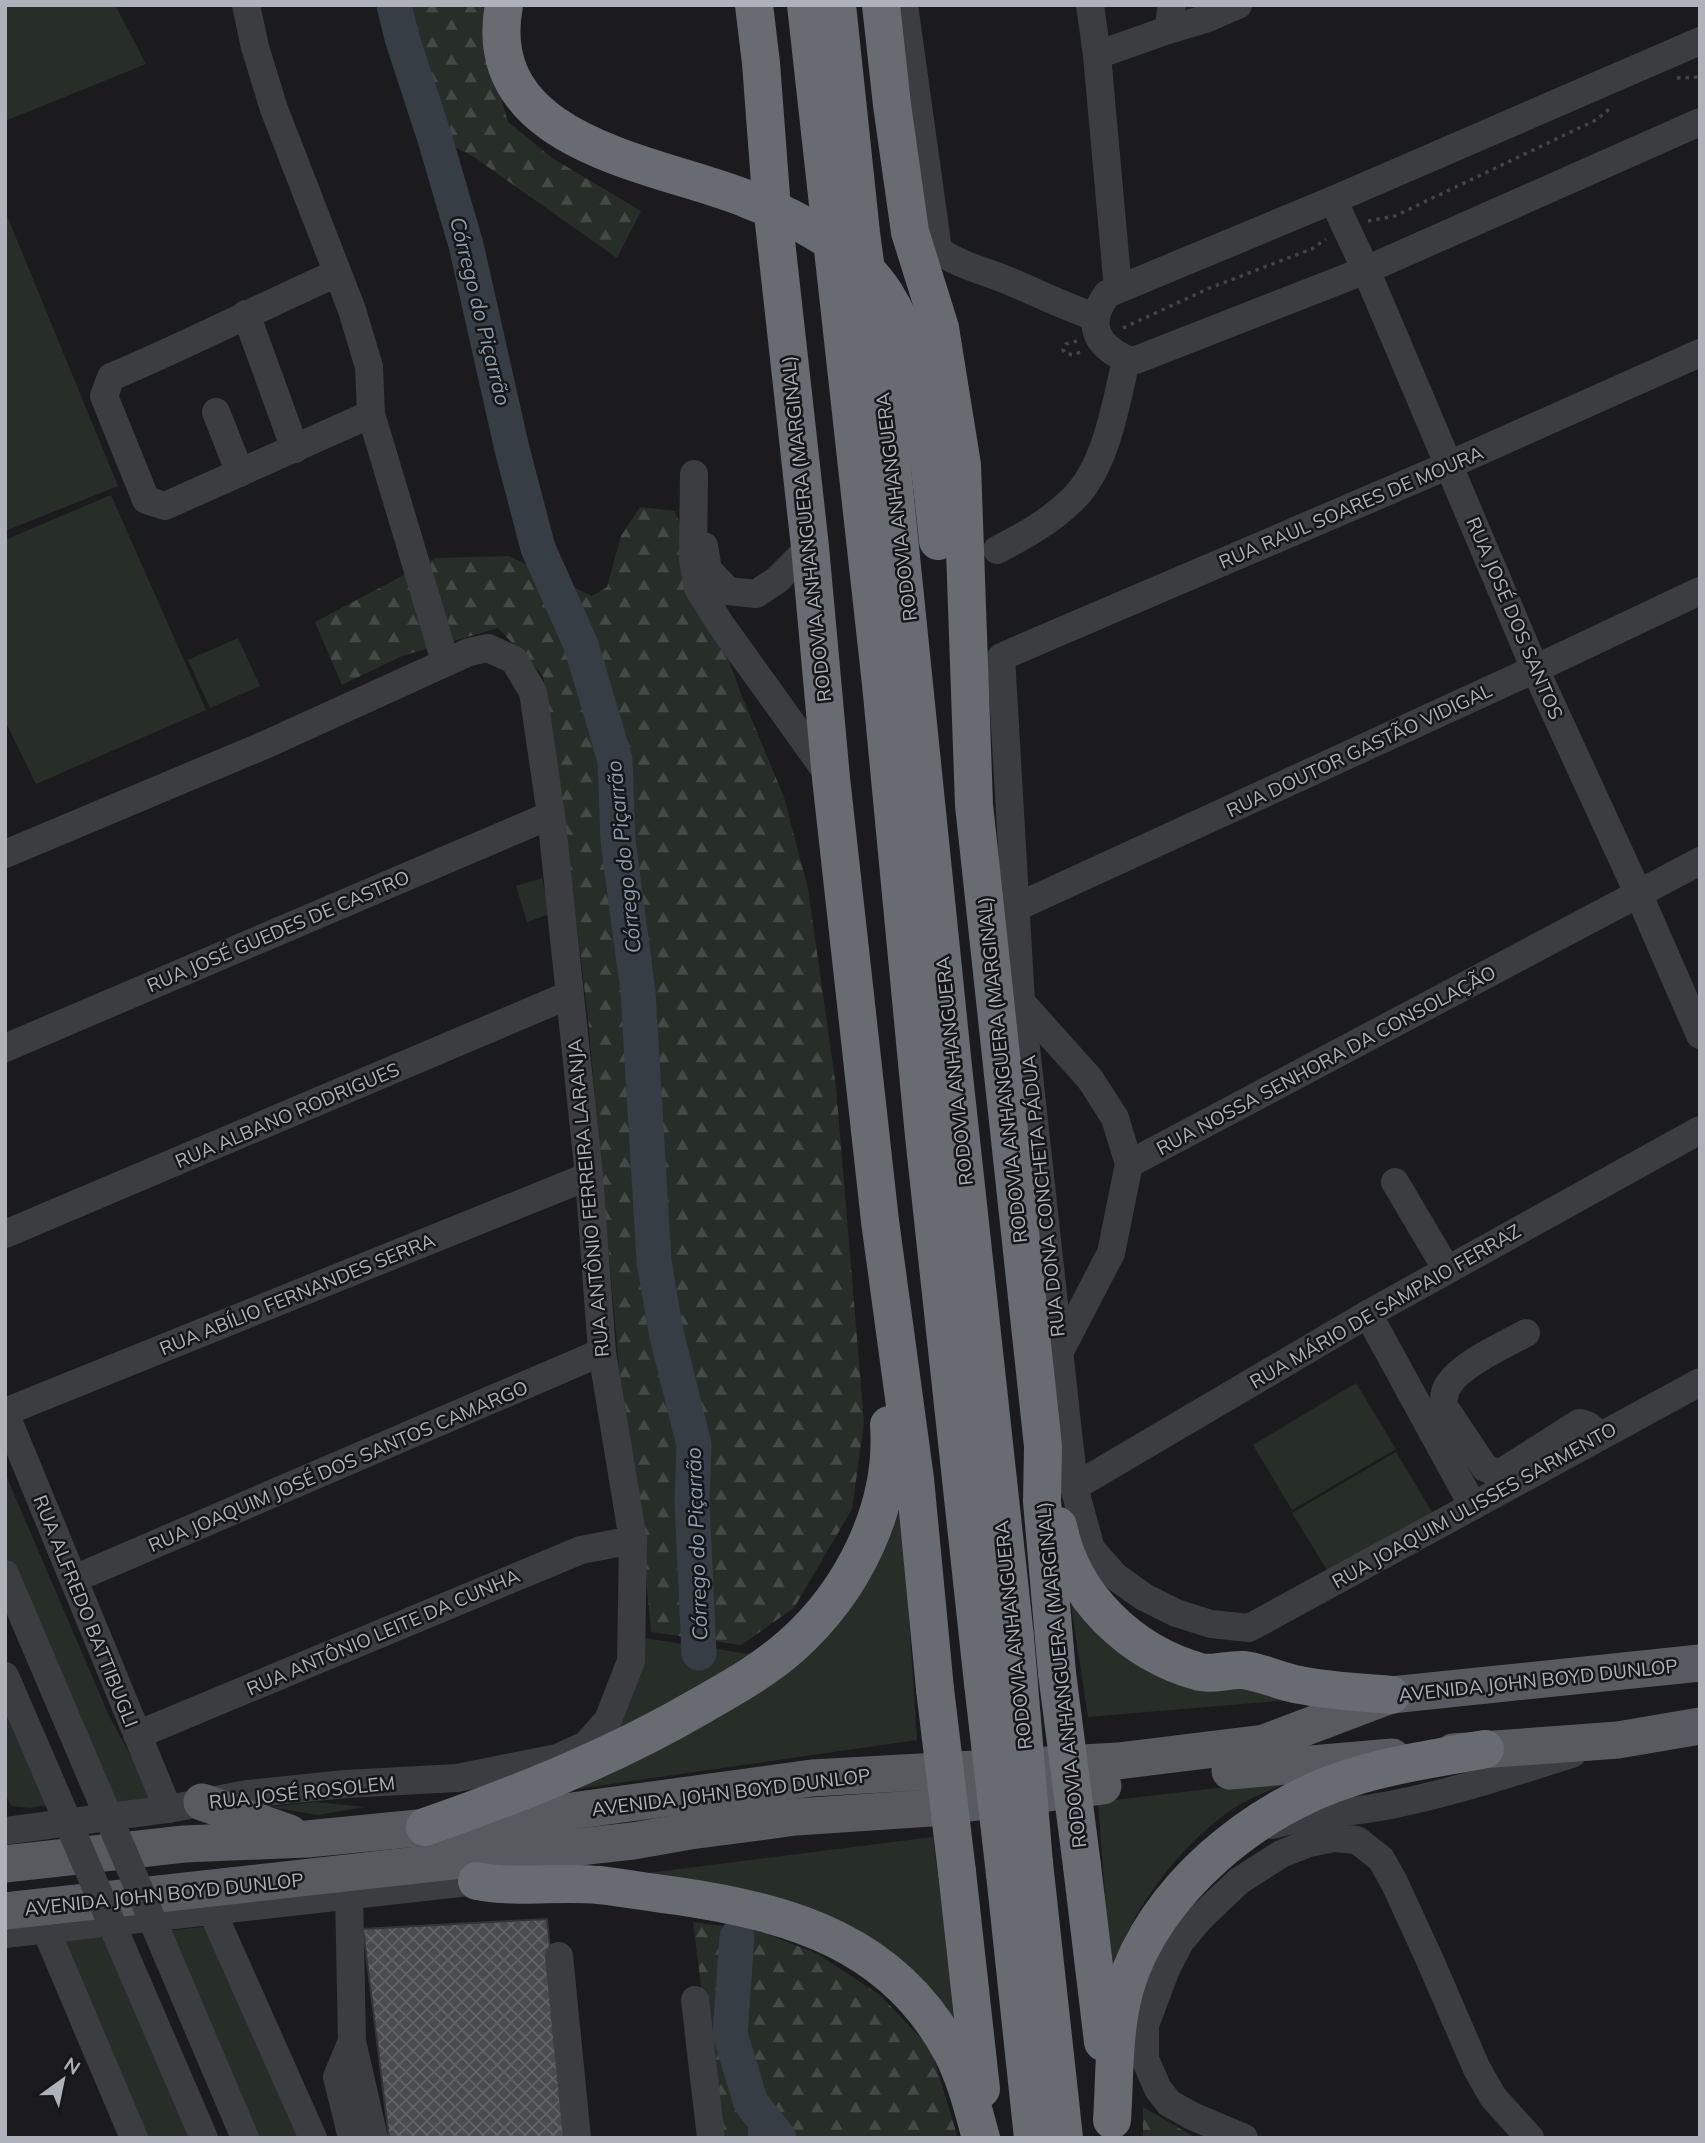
<svg xmlns="http://www.w3.org/2000/svg" width="1705" height="2143" viewBox="0 0 1705 2143" font-family="Mulish,sans-serif">
	<style>
		.green { fill: #272e28 }
		.forest { fill: url(#forest-firs) }
		.lines { fill: none; stroke-linecap: round; stroke-linejoin: round }
		.stream { stroke: #363d44; stroke-width: 6 }
		.river { stroke: #363d44; stroke-width: 35 }
		.building { fill: url(#building-cross-hatch); stroke: #353538; stroke-width: 2 }
		.path { stroke: #424448; stroke-width: 3.5; stroke-dasharray: 3.5 5; stroke-linecap: butt }
		.minor { stroke: #3c3d41; stroke-width: 28 }
		.major { stroke: #595a60; stroke-width: 37 }
		.highway { stroke: #696b72; stroke-width: 38 }
		.minor-bridge { stroke: #3c3d41; stroke-width: 28 }
		.highway-bridge { stroke: #696b72; stroke-width: 38 }
		.labels { text-anchor: middle; dominant-baseline: central; stroke-width: 5; stroke-linejoin: round; paint-order: stroke }
		.street-label { font-size: 19px; fill: #afb2ba; stroke: #161618 }
		.water-label { font-size: 21px; font-style: italic; fill: #8b9eb0; stroke: #161618 }
	</style>
	<defs>
		<pattern id="forest-firs" width="22" height="20" patternUnits="userSpaceOnUse" patternTransform="scale(1.75)"><rect width="22" height="20" fill="#272e28"/><path d="M5 1l3.5 6h-7zM16 11l3.5 6h-7z" fill="#444a45"/></pattern>
		<pattern id="building-cross-hatch" width="8" height="8" patternUnits="userSpaceOnUse" patternTransform="scale(1.75)"><rect width="8" height="8" fill="#4a4b4f"/><path d="M0 0l8 8M0 8l8-8" fill="none" stroke="#626366"/></pattern>
	</defs>
	<rect width="100%" height="100%" fill="#1b1b1d"/>
	<g class="green">
		<polygon points="5,5 115,5 146,64 5,121"/>
		<polygon points="5,211 118,486 5,531"/>
		<polygon points="111,495 206,710 36,784 5,721 5,540"/>
		<polygon points="238,638 260,686 210,708 188,660"/>
		<polygon points="542,878 550,914 527,922 516,886"/>
		<polygon points="1356,1383 1396,1449 1292,1510 1253,1445"/>
		<polygon points="1396,1452 1435,1517 1332,1578 1292,1513"/>
		<polygon points="5,1473 110,1718 136,1765 155,1804 108,1805 5,1562"/>
		<polygon points="901,1496 917,1740 549,1793 777,1665"/>
		<polygon points="1068,1585 1092,1615 1303,1699 1088,1717"/>
		<polygon points="644,1638 749,1654 605,1745"/>
		<polygon points="5,1694 52,1804 30,1808 11,1806 5,1794"/>
		<path d="M1301,1778c-24,9 -51,19 -73,34 -41,30 -76,73 -99,117 -7,15 -12,30 -18,45l-13,-172z"/>
		<polygon points="315,1802 365,1807 318,1815 270,1807"/>
		<polygon points="933,1837 958,2036 921,1982 648,1873"/>
		<polygon points="204,1927 300,2138 250,2138 162,1931"/>
		<polygon points="64,1937 115,1937 201,2138 147,2138"/>
	</g>
	<g class="forest">
		<polygon points="410,5 494,5 487,48 508,122 552,158 641,211 617,258 474,157 449,144"/>
		<polygon points="640,507 675,511 741,694 784,797 808,889 836,1087 864,1422 852,1509 794,1608 741,1645 651,1632 639,1498 619,1367 588,1018 563,812 543,676 498,628 402,656 342,685 315,622 436,558 509,556 592,596 607,587 621,536"/>
		<polygon points="693,1922 759,1931 816,1953 880,1995 931,2049 958,2138 720,2138"/>
		<polygon points="1143,2107 1196,2138 1143,2138"/>
	</g>
	<g class="lines">
		<polyline class="stream" points="751,2103 751,2138"/>
		<g class="river">
			<polyline points="394,5 402,38 435,139 466,245 512,449 538,548 581,645 615,760 618,841 638,992 654,1261 666,1332 694,1445 692,1502 699,1653"/>
			<polyline points="737,1937 730,2034 751,2103 779,2138"/>
		</g>
	</g>
	<polygon class="building" points="547,1919 570,2138 389,2138 363,1929"/>
	<g class="lines">
		<g class="path">
			<polyline points="1677,78 1700,77"/>
			<polyline points="1368,221 1395,216 1596,120 1613,106"/>
			<polyline points="1123,328 1212,287 1312,249 1326,239"/>
			<polyline points="1077,341 1066,344 1063,350 1065,353 1073,355 1083,351"/>
		</g>
		<g class="minor">
			<polyline points="246,5 255,47 274,109 352,310 369,367 371,414 445,661"/>
			<path d="M904,5l34,245c20,15 47,21 71,31 29,12 56,26 87,36"/>
			<polyline points="1090,5 1097,55"/>
			<polyline points="1168,30 1208,18 1238,5"/>
			<path d="M1700,41l-367,159 -226,94c-16,22 -17,43 8,59 7,5 12,7 21,7l230,-90 334,-148"/>
			<polyline points="1333,200 1366,270 1535,669 1639,895 1700,1035"/>
			<path d="M337,273c-76,34 -150,72 -226,104l-7,19 42,104 19,6 206,-92"/>
			<polyline points="1118,289 1097,55 1168,30 1172,5"/>
			<polyline points="246,314 295,449"/>
			<polyline points="1700,353 1449,465 1001,657 1021,1002 1074,1487 1091,1549 1116,1577 1144,1597 1176,1613 1211,1624 1249,1628 1700,1382"/>
			<polyline points="216,412 240,473"/>
			<polyline points="694,474 693,559 698,588 721,625 831,778"/>
			<polyline points="704,546 708,570 728,591 756,594 777,580 810,547"/>
			<path d="M997,550c27,-14 54,-29 76,-51 33,-32 43,-95 53,-139"/>
			<polyline points="5,854 267,744 469,652 488,648 514,660 533,692 551,815 589,1176 602,1352 633,1540 631,1661 608,1720 586,1745 557,1758 457,1778 345,1784 247,1794 168,1809 5,1831"/>
			<polyline points="1017,907 1535,669 1700,591"/>
			<polyline points="1021,1002 1090,1079 1115,1118 1129,1164"/>
			<polyline points="5,1048 551,815"/>
			<polyline points="1395,1182 1447,1270"/>
			<polyline points="5,1234 569,995"/>
			<polyline points="1368,1314 1473,1506"/>
			<path d="M1526,1333c-22,12 -64,31 -77,51 -5,6 -5,14 -6,21l42,63 14,6 80,-51c10,1 14,6 20,14"/>
			<polyline points="1060,1351 1111,1253 1129,1164 1700,861"/>
			<polyline points="5,1412 589,1176"/>
			<polyline points="5,1413 168,1809"/>
			<polyline points="1074,1487 1368,1314 1700,1130"/>
			<polyline points="74,1579 602,1352"/>
			<polyline points="137,1735 581,1550 633,1540"/>
			<path d="M1272,1825c41,-12 82,-12 123,-21 60,-12 119,-32 177,-50"/>
			<polyline points="349,1895 352,2041 374,2138"/>
			<polyline points="212,1911 313,2138"/>
			<polyline points="46,1930 134,2138"/>
			<polyline points="5,1934 477,1881"/>
			<polyline points="559,1956 577,2138"/>
			<polyline points="695,2000 711,2138"/>
			<polyline points="352,2138 337,2077 352,2041"/>
			<polyline points="1244,2138 1192,2116 1169,2103 1158,2089 1145,2059 1145,2025 1166,1969 1180,1942 1202,1916 1239,1881 1281,1854 1309,1843 1334,1838 1357,1840 1381,1859 1394,1882 1429,1958 1477,2069 1493,2097 1530,2138"/>
		</g>
		<g class="major">
			<polyline points="1453,1752 1618,1740 1700,1726"/>
			<polyline points="1230,1771 1392,1757"/>
			<polyline points="202,1802 289,1833"/>
			<polyline points="5,1864 184,1844 307,1839 528,1817 812,1778 1118,1761 1264,1743 1391,1695 1700,1663"/>
			<polyline points="5,1911 633,1841 690,1831 796,1817 931,1808 1103,1786"/>
		</g>
		<g class="highway">
			<polyline points="754,5 761,63 771,196 810,547 831,778 880,1221 915,1479 935,1689"/>
			<polyline points="806,5 881,684 924,1136 983,1683"/>
			<polyline points="837,5 861,233 889,439 953,1067 1015,1637"/>
			<polyline points="881,5 892,105 910,232 940,328 962,465 974,805 1043,1446 1042,1501 1057,1673"/>
			<path d="M1058,1526c14,71 73,127 142,146 14,3 29,-3 43,-2 19,2 38,12 57,15 29,6 61,7 91,10"/>
			<path d="M425,1827c97,-34 188,-70 277,-122 31,-18 62,-35 89,-59 61,-54 104,-138 98,-221"/>
			<polyline points="1034,1863 1064,2138"/>
			<polyline points="1082,1866 1103,2042"/>
			<polyline points="957,1872 981,2089"/>
			<polyline points="1005,1874 1033,2138"/>
			<path d="M477,1881c39,8 82,0 122,4 26,3 53,8 79,11 114,17 216,47 274,156 14,27 21,57 29,86"/>
			<path d="M1112,2120c3,-44 1,-90 13,-132 28,-97 131,-181 225,-210 43,-14 90,-20 135,-29"/>
		</g>
		<g class="minor-bridge">
			<polyline points="5,1574 245,2138"/>
			<polyline points="5,1676 204,2138"/>
		</g>
		<g class="highway-bridge">
			<path d="M504,5c-26,140 151,157 243,194 49,19 109,49 138,95 25,39 33,85 39,131 6,39 10,77 14,116"/>
			<polyline points="1015,1637 1034,1863"/>
			<polyline points="1057,1673 1082,1866"/>
			<polyline points="983,1683 1005,1874"/>
			<polyline points="935,1689 957,1872"/>
		</g>
	</g>
	<g class="labels">
		<g class="street-label">
			<text transform="translate(896 507) rotate(-97)">RODOVIA ANHANGUERA</text>
			<text transform="translate(1351 507) rotate(-23)">RUA RAUL SOARES DE MOURA</text>
			<text transform="translate(806 529) rotate(-96)">RODOVIA ANHANGUERA (MARGINAL)</text>
			<text transform="translate(1515 618) rotate(67)">RUA JOSÉ DOS SANTOS</text>
			<text transform="translate(1359 750) rotate(-25)">RUA DOUTOR GASTÃO VIDIGAL</text>
			<text transform="translate(278 931) rotate(-23)">RUA JOSÉ GUEDES DE CASTRO</text>
			<text transform="translate(1326 1060) rotate(-28)">RUA NOSSA SENHORA DA CONSOLAÇÃO</text>
			<text transform="translate(1002 1070) rotate(-96)">RODOVIA ANHANGUERA (MARGINAL)</text>
			<text transform="translate(954 1071) rotate(-96)">RODOVIA ANHANGUERA</text>
			<text transform="translate(287 1115) rotate(-23)">RUA ALBANO RODRIGUES</text>
			<text transform="translate(1043 1196) rotate(-96)">RUA DONA CONCHETA PÁDUA</text>
			<text transform="translate(588 1198) rotate(-95)">RUA ANTÔNIO FERREIRA LARANJA</text>
			<text transform="translate(297 1294) rotate(-22)">RUA ABÍLIO FERNANDES SERRA</text>
			<text transform="translate(1385 1306) rotate(-30)">RUA MÁRIO DE SAMPAIO FERRAZ</text>
			<text transform="translate(338 1466) rotate(-23)">RUA JOAQUIM JOSÉ DOS SANTOS CAMARGO</text>
			<text transform="translate(1474 1505) rotate(-29)">RUA JOAQUIM ULISSES SARMENTO</text>
			<text transform="translate(86 1611) rotate(68)">RUA ALFREDO BATTIBUGLI</text>
			<text transform="translate(383 1632) rotate(-23)">RUA ANTÔNIO LEITE DA CUNHA</text>
			<text transform="translate(1013 1635) rotate(-96)">RODOVIA ANHANGUERA</text>
			<text transform="translate(1061 1675) rotate(-96)">RODOVIA ANHANGUERA (MARGINAL)</text>
			<text transform="translate(1538 1680) rotate(-6)">AVENIDA JOHN BOYD DUNLOP</text>
			<text transform="translate(302 1792) rotate(-6)">RUA JOSÉ ROSOLEM</text>
			<text transform="translate(731 1792) rotate(-7)">AVENIDA JOHN BOYD DUNLOP</text>
			<text transform="translate(164 1894) rotate(-6)">AVENIDA JOHN BOYD DUNLOP</text>
		</g>
		<g class="water-label">
			<text transform="translate(481 311) rotate(76)">Córrego do Piçarrão</text>
			<text transform="translate(623 857) rotate(-96)">Córrego do Piçarrão</text>
			<text transform="translate(696 1544) rotate(-92)">Córrego do Piçarrão</text>
		</g>
	</g>
	<rect width="1705" height="2143" fill="none" stroke="#afb2ba" stroke-width="14"/>
	<g transform="translate(63 2080) rotate(33)" stroke="#161618" stroke-width="5" paint-order="stroke">
	<path d="M0-5L12 26L0 18L-12 26Z" fill="#afb2ba"/>
	<text y="-10" font-size="19" font-weight="bold" text-anchor="middle" fill="#afb2ba">N</text>
	</g>
</svg>
